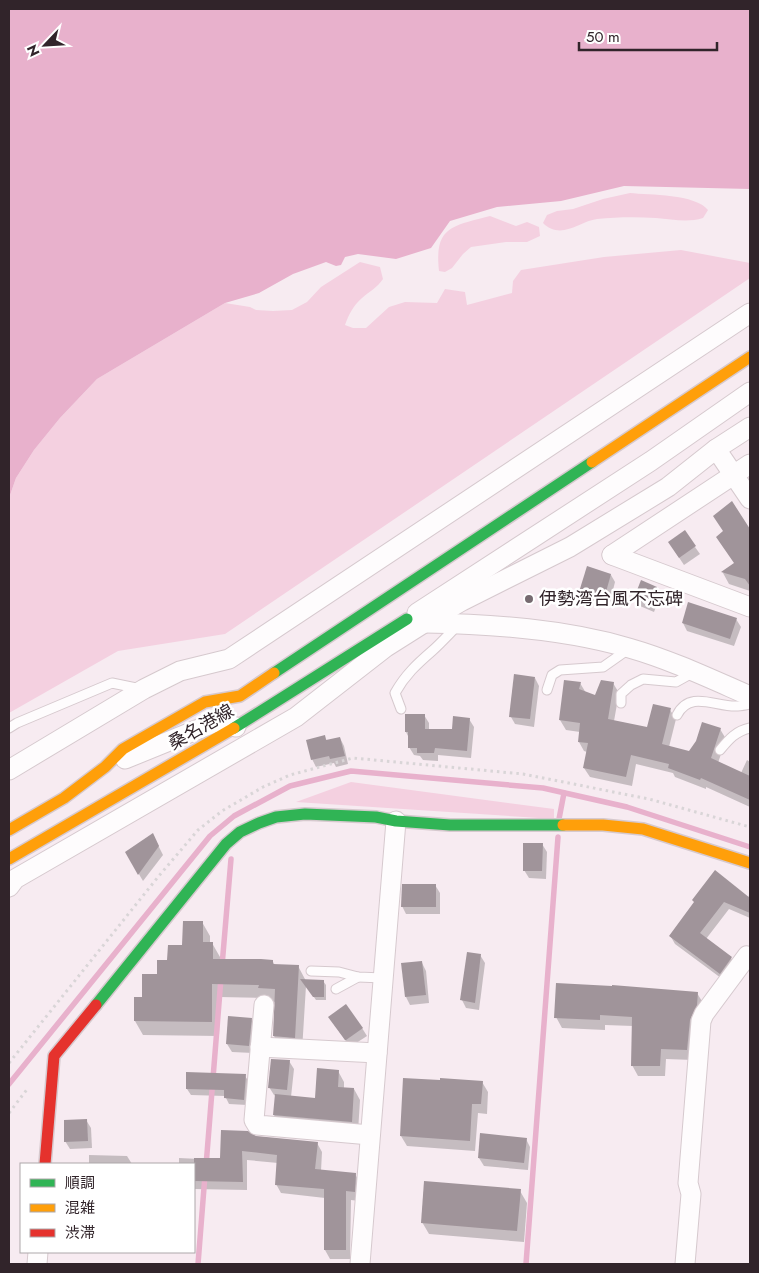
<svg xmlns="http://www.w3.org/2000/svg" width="759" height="1273" viewBox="0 0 759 1273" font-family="Jost,'Noto Sans JP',sans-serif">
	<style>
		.green { fill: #f4d0e0 }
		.water { fill: #e8b1cc }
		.shadow { fill: #0003 }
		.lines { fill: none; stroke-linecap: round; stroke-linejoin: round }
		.stream { stroke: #e8b1cc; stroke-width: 5.5 }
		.building { fill: #a0949a }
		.lane-casing { stroke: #d6c9ce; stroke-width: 11 }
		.street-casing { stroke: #d6c9ce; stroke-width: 21 }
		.fast-casing { stroke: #d6c9ce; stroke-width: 14 }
		.slow-casing { stroke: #d6c9ce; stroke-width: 14 }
		.jam-casing { stroke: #d6c9ce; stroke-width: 14 }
		.path { stroke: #d9d5d7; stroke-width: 3; stroke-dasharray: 2.5 4; stroke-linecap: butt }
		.lane { stroke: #fefcfd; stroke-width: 9 }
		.street { stroke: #fefcfd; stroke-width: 19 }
		.fast { stroke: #30b455; stroke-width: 11 }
		.slow { stroke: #ff9f0a; stroke-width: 11 }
		.jam { stroke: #e5322d; stroke-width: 11 }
		.poi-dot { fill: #766a70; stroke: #fff; stroke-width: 2 }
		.labels { text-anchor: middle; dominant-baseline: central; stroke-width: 5; stroke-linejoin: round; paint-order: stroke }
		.poi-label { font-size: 18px; fill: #31242a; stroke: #fff; text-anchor: start }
		.street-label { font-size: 18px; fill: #31242a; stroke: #fff }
	</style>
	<rect width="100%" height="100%" fill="#f7ebf1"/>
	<g class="green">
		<path d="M630,193c19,2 66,1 78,17l-5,8c-16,5 -31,1 -47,0 -19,-1 -39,-1 -59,1 -17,2 -36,22 -54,4l4,-8 10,-4 16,-2 30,-10z"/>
		<path d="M490,216l26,10 11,-4 12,5 1,9 -13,6h-21l-35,5 -8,7 -11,14 -7,4 -6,-1c-5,-45 14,-45 51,-55z"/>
		<path d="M681,250l69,13v15l-525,356 -107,17 -109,62v-215l7,-20 18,-28 26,-32 37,-39 128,-76 25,4 6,3 17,1 19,-1 15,-8 14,-15 39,-25 20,5 3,12c-6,9 -13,12 -21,19 -9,8 -13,16 -17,27l8,3h13l23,-21 16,-5 32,1 8,-14 20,3 2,13 45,-12 1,-12 8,-11 83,-13z"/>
		<polygon points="351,782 554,809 554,819 296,802"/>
	</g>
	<polygon class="water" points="9,9 750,9 750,189 624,186 561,201 497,207 450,221 431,248 396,259 358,254 345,257 341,265 336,266 326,262 293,274 259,293 225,303 97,379 60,418 34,450 16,478 9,498"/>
	<g class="shadow">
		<polygon points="732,503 750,531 750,591 729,584 723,573 735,564 724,532"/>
		<polygon points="695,547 700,554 684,565 674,550"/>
		<polygon points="611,575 615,582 609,606 585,599 581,591"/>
		<polygon points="656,588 660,596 654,612 640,606 635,598"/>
		<polygon points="736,619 741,627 734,646 687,631 683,623"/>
		<polygon points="535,678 539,686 534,727 515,724 511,717"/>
		<polygon points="565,681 580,683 586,693 595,696 613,683 619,693 614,721 648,728 670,710 676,719 669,747 689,753 720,729 726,739 718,763 741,773 747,760 750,762 750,807 706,787 706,789 675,777 673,773 636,764 632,786 590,777 584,768 587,752 584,751 579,742 580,732 566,730 560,720"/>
		<polygon points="424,715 429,723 429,730 453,731 469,719 474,727 471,758 438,755 438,761 423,760 420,756 414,755 409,747 409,738 406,732"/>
		<polygon points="325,737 327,741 340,738 344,746 348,764 336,767 334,763 316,767 312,759"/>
		<polygon points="157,843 163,855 143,881 126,852"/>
		<polygon points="542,844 547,852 546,879 529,878 524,870"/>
		<polygon points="435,885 440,893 440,914 406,914 402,906"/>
		<polygon points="750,892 750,918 729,909 706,939 731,958 736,965 725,981 675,944 671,937 695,903 748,898"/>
		<polygon points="202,922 210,936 210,943 212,943 220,957 220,960 273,962 275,965 298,966 306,981 323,981 326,985 326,1000 316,1000 306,986 302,1051 282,1050 274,1036 276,1002 268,1001 266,998 220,997 219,1036 143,1035 135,1021 135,998 143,998 168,962"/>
		<polygon points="480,955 485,963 479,1010 466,1008 462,1000"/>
		<polygon points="422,963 426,971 429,1003 410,1005 406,997"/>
		<polygon points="697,993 703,1003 693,1060 666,1059 665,1076 638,1076 632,1065 633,1026 605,1025 605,1030 562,1028 556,1017"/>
		<polygon points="329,1017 362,1028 367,1036 350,1047"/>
		<polygon points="251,1019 255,1027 253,1053 232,1052 227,1044"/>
		<polygon points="289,1061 294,1069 291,1097 316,1100 338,1071 344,1082 344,1089 354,1089 360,1100 358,1132 280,1126 274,1115 276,1096 274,1095 269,1087"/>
		<polygon points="245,1076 249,1082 247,1105 229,1104 225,1096 191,1095 187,1089"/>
		<polygon points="482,1082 488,1092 487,1114 478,1113 475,1151 407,1146 401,1136"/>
		<polygon points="86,1120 91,1128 92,1148 70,1149 65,1141"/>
		<polygon points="256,1137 317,1143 322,1152 321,1171 355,1174 360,1183 359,1201 351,1200 350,1259 330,1259 325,1250 325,1198 281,1193 276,1184 278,1163 247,1160 247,1190 194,1189 194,1164 179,1164 179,1158 221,1160"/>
		<polygon points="526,1139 530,1147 528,1170 484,1166 479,1158"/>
		<polygon points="89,1155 127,1156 132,1164 89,1164"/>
		<polygon points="520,1191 527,1203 524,1242 429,1234 422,1222"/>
	</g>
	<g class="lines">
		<g class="stream">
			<polyline points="559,819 564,793"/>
			<polyline points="222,966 231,859"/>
			<polyline points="9,1084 210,836 234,816 290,786 351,771 543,788 627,807 750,847"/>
			<polyline points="206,1166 221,978"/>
			<polyline points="198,1264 205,1175"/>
			<polyline points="526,1264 558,837"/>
		</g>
	</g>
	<g class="building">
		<polygon points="732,501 750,529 750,586 745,579 721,572 734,563 716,537 723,531 713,516"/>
		<polygon points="685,530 696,546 679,558 668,542"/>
		<polygon points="587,566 611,574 604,599 579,592"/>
		<polygon points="641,580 657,587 649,605 634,598"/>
		<polygon points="688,602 737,618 730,639 682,623"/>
		<polygon points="514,674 535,677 530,719 509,717"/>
		<polygon points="564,680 581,682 579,689 595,695 601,680 614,682 608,719 647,727 653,704 671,708 662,744 689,751 696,741 702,722 721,728 711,758 750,776 750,800 701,778 700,780 668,768 669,764 631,755 626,777 583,768 588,743 578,742 580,723 559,720"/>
		<polygon points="405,714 425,714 425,729 452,729 453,716 470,718 467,751 435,748 434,753 417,753 417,748 408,748 408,732 405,732"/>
		<polygon points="325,735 326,740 340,737 345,756 330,759 329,756 311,760 306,740"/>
		<polygon points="153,833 159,846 138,875 125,852"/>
		<polygon points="523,843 543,843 542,871 523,871"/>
		<polygon points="715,870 750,898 750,913 724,902 700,933 732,957 720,974 669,936 694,902 692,900"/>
		<polygon points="402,884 436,884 436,907 401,907"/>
		<polygon points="183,921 203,921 203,942 213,942 213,959 261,959 273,960 273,964 299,965 295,1038 273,1036 275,989 258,988 259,985 212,984 212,1022 134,1021 134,997 142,997 142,974 157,974 157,960 167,960 168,945 182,945"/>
		<polygon points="467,952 481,954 475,1003 460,1000"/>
		<polygon points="422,961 426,995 405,997 401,963"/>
		<polygon points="300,979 324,980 324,997 313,997"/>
		<polygon points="556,983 612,986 612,985 698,992 697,1005 690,1020 687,1050 661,1049 660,1066 631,1066 632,1017 600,1015 600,1020 554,1018"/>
		<polygon points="346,1004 363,1028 346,1040 345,1040 328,1017"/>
		<polygon points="228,1016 252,1018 249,1046 226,1044"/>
		<polygon points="271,1059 290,1060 287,1090 268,1088"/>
		<polygon points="317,1068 339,1070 338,1087 354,1088 352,1122 273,1115 275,1094 315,1098"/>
		<polygon points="186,1072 246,1074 244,1100 224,1098 224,1090 186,1089"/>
		<polygon points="403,1078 440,1080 440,1078 483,1081 481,1104 472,1104 470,1141 400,1136"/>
		<polygon points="87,1119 88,1141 64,1142 64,1120"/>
		<polygon points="221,1130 248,1131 256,1136 318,1142 315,1169 356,1173 355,1192 346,1191 346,1250 324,1250 324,1189 275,1185 277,1155 242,1151 243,1182 194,1181 194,1158 220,1158"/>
		<polygon points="480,1133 527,1138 524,1163 478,1158"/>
		<polygon points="424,1181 521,1189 517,1231 421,1223"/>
	</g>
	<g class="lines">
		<defs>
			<g id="lane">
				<polyline points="547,690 552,675 560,670 603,667 630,648"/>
				<polyline points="621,703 621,694 631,685 643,679 676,682 694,672"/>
				<path d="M401,709l-6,-16c10,-18 22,-29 37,-42 9,-8 17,-17 26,-26"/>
				<path d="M677,715c13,-26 40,-7 61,-9 4,0 8,-1 12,-2"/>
				<polyline points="9,728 17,723 112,683 141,689"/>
				<path d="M720,750c9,-11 16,-19 30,-22"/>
				<polyline points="311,971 339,972 358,977 383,978"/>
				<polyline points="336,989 358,977"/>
			</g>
			<g id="street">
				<polyline points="716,449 750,499"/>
				<polyline points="612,555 750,464"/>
				<polyline points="612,555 750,607"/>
				<polyline points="417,613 651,461 750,392"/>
				<path d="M425,623c68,1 139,6 204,25 42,12 82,31 121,48"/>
				<polyline points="125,759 216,722 236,727"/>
				<polyline points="9,770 144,689 180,671 229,659 750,313"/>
				<polyline points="9,887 15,879 296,717 386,647 424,623 462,601 570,547 668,487 716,449 750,427"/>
				<polyline points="264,1005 254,1120 257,1125 370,1135"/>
				<polyline points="260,1047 377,1053"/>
				<polyline points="37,1264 38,1252"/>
				<polyline points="360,1264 396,821"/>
				<polyline points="685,1264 691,1194 688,1183 701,1021 704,1014 747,956 750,957"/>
			</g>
			<g id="fast">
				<polyline points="274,673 592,462"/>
				<polyline points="234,728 407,619"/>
				<polyline points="96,1005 226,844 240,832 259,823 276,817 305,814 376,817 396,821 450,825 563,825"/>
			</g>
			<g id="slow">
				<polyline points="592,462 750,357"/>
				<polyline points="563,825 603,825 643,829 750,863"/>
				<polyline points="9,830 64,798 105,767 123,749 205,702 240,696 274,673"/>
				<polyline points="9,859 234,728"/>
			</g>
			<polyline id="jam" points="45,1164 54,1056 96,1005"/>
		</defs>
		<use href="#lane" class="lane-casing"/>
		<use href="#street" class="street-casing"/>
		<use href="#fast" class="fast-casing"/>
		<use href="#slow" class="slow-casing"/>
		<use href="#jam" class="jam-casing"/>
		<g class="path">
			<polyline points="9,1063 158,877 198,830 222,811 263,787 290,775 353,758 523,774 649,799 750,827"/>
			<polyline points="9,1113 28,1088"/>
		</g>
		<use href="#lane" class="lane"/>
		<use href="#street" class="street"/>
		<use href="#fast" class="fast"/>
		<use href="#slow" class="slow"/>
		<use href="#jam" class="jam"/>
	</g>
	<circle class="poi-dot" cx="529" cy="599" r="5"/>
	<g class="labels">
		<g class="poi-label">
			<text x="539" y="599">伊勢湾台風不忘碑</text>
		</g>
		<g class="street-label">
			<text transform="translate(201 727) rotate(-30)">桑名港線</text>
		</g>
	</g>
	<rect width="759" height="1273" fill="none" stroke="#31242a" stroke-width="20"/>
	<rect x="20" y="1163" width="175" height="90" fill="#ffffff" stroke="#ada7aa"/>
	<rect x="30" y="1179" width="25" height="8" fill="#30b455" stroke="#ada7aa"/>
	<text x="65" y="1188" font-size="15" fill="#31242a">順調</text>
	<rect x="30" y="1204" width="25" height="8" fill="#ff9f0a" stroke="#ada7aa"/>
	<text x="65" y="1213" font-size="15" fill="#31242a">混雑</text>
	<rect x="30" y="1229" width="25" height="8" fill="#e5322d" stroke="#ada7aa"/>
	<text x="65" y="1238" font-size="15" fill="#31242a">渋滞</text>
	<g transform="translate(45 45) rotate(245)" stroke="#ffffff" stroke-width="4" paint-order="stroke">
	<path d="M0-4L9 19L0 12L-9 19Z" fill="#31242a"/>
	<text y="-8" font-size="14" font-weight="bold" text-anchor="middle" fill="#31242a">N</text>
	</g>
	<path d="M579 42v8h138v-8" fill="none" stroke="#31242a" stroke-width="2.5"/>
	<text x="586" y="42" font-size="15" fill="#31242a" stroke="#ffffff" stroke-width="4" paint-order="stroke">50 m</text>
</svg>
